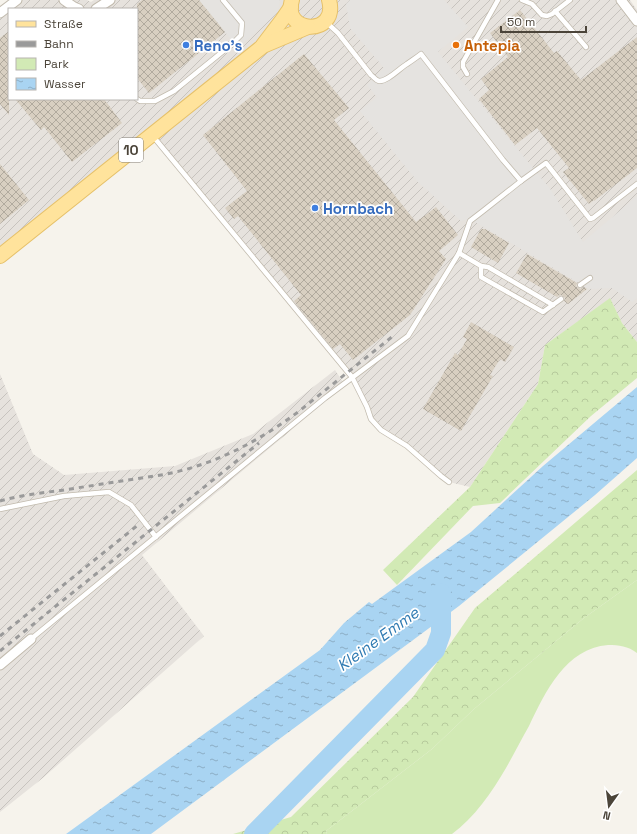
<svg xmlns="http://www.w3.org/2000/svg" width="637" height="834" viewBox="0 0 637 834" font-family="'Space Grotesk',sans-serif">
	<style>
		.industrial { fill: url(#industrial-furrows); fill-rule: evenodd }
		.green { fill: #d2eab5 }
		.forest { fill: url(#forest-crowns) }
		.parking { fill: #e5e3e0 }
		.water { fill: url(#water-ripples) }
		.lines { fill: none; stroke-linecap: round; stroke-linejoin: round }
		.river { stroke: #a9d4f2; stroke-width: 20 }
		.building { fill: url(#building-cross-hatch) }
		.lane-casing { stroke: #c2bbae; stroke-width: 6 }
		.street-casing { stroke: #c2bbae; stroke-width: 11 }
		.primary-casing { stroke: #e6c16a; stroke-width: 16 }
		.lane { stroke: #fff; stroke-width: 4.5 }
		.street { stroke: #fff; stroke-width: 9 }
		.primary { stroke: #ffe39c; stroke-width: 14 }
		.rail { stroke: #9a9a9a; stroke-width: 3; stroke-dasharray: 5 5; stroke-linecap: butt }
		.shop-dot { fill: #3f7fe0; stroke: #fff; stroke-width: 1.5 }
		.food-dot { fill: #e8710a; stroke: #fff; stroke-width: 1.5 }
		.labels { text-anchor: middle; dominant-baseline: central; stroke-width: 3.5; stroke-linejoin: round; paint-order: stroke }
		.shield { fill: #fff; stroke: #817c74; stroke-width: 1 }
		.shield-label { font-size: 14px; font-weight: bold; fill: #4b4439 }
		.shop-label { font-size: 15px; font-weight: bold; fill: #366cbe; stroke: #fff; text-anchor: start }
		.food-label { font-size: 15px; font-weight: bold; fill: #c56008; stroke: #fff; text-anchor: start }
		.water-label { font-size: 16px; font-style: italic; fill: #2e7ab2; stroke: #fff }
	</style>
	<defs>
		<pattern id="industrial-furrows" width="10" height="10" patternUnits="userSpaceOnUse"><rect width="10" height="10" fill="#e6e2dd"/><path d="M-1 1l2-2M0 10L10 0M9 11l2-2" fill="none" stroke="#c7c3be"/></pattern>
		<pattern id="forest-crowns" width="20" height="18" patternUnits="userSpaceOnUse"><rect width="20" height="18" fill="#d2eab5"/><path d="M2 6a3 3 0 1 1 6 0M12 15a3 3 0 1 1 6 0" fill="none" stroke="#b6ca9c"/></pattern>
		<pattern id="water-ripples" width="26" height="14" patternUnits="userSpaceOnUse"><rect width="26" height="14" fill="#a9d4f2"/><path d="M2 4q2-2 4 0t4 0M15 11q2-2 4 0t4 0" fill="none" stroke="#8caec5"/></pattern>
		<pattern id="building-cross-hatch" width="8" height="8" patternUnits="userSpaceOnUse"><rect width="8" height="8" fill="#d8cfc1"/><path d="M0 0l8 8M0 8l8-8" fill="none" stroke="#b1aa9e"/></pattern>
	</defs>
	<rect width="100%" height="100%" fill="#f6f3ec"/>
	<g class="industrial">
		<path d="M9,0h78l4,2 3,-2h536l7,10v332l-15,-19 -12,-24 -65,46 -7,39 -68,103 -21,-5 -42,-36 -26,-16 -9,-11 -20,-42 -201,-243 -151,122v-250zM9,9h128v90h-128z"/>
		<polygon points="335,370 345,385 142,555 204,636 44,777 0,812 0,374 33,454 64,475 175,466 253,434"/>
	</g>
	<path class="green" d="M637,580v73c-9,-7 -18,-8 -29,-8 -42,3 -63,47 -79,81 -8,14 -15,28 -23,42 -14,24 -32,50 -54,66h-125l-1,-3 106,-82 42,-40 110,-91z"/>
	<g class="forest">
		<polygon points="610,298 622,323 637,342 637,378 591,416 500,503 473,506 397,585 383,570 470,487 538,384 545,345"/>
		<polygon points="637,470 637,580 584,618 474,709 432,749 326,831 327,834 233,834 291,817 413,697 475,608"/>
	</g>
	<g class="parking">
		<polygon points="199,0 280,0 278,12 238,48"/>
		<polygon points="350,0 444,0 468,27 438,52 551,190 583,242 637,196 637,298 632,302 612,288 589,289 470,219 461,221 418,182 360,111 377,97 367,85 384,68 350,28 346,4"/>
	</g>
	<polygon class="water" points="637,387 637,458 595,495 459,606 151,834 66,834 320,650 344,623 369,602 372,604 471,532 543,466"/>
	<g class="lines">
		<polyline class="river" points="254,834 435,650 441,633 441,593"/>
	</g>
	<g class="building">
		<polygon points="142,0 199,0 225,32 149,93 137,78 137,4"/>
		<polygon points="520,10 554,53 557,51 581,80 637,37 637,168 594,201 594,200 589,204 563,172 569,168 537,128 515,145 479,99 489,90 481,79 508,57 490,33"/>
		<polygon points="9,31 9,115 0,104 0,38"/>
		<polygon points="304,54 349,108 334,120 416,222 436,207 458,235 439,251 446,259 410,315 353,360 340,344 333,349 294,301 301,295 238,216 234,219 225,208 247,191 203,135"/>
		<polygon points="15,99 104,99 122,123 72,162 44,127 41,130"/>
		<polygon points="0,164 29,200 0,224"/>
		<polygon points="481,229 485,229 509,243 498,263 471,247"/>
		<polygon points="527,254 577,283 576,286 578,288 581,289 584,287 587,289 568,304 564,301 565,298 563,296 560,295 557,297 516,273"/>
		<polygon points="471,322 514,347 505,362 500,359 490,375 493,376 461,431 423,409 455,353 458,355 467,339 463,337"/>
	</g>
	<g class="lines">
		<defs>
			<g id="lane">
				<polyline points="522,0 532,4 542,15 547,16 552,14 570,0"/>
				<polyline points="555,11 586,47"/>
				<path d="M326,22l12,11 33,42c3,2 4,5 8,6 8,1 21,-13 28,-17 4,-3 9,-6 14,-10l82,106 18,21"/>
				<polyline points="467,74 463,67 463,62 498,0"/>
				<polyline points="137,99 140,101 155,101 174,91 232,44 241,35 242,23 223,0"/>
				<polyline points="152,135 352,377 367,407 371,419 381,430 407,446 441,476 449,482"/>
				<polyline points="459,253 481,266 481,277 543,312 561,299"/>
				<polyline points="481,266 488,267 553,305"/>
				<polyline points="580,285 590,278"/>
				<polyline points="0,509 64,496 109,492 131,505 156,537"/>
				<polyline points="31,639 325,398 408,336 459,253 470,221 483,211 521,181 546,163 590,219 593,218 637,184"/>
			</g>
			<g id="street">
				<polyline points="64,0 74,7 79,9"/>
				<polyline points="621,0 637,21"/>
				<polyline points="96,9 110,0"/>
				<polyline points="0,13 17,0"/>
				<polyline points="0,665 31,639"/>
			</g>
			<g id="primary">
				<path d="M292,0c-11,34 47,37 37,0"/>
				<polyline points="263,45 282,20 291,7"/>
				<polyline points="0,256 263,46 308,27"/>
			</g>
		</defs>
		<use href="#lane" class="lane-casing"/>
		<use href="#street" class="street-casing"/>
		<use href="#primary" class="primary-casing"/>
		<use href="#lane" class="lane"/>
		<use href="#street" class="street"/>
		<use href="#primary" class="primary"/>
		<g class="rail">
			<path d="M0,501c18,-5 38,-8 57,-10 26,-4 52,-8 78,-12 21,-3 42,-6 62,-13 37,-12 70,-31 101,-54l95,-76"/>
			<polyline points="0,636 138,525"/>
			<polyline points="0,651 259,443"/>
		</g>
	</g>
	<g class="shop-dot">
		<circle cx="186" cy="45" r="4"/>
		<circle cx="315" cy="208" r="4"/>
	</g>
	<circle class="food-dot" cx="456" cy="45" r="4"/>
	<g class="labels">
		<rect class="shield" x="119" y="138" width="24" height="24" rx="3"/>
		<g class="shield-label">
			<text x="131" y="150">10</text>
		</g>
		<g class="shop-label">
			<text x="194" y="45">Reno's</text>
			<text x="323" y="208">Hornbach</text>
		</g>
		<g class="food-label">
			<text x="464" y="45">Antepia</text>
		</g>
		<g class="water-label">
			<text transform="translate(378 639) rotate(-36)">Kleine Emme</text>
		</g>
	</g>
	<rect x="8" y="8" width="130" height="92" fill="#ffffff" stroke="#b7b4b0"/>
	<rect x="16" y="21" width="20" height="6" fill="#ffe39c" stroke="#b7b4b0"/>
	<text x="44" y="28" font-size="12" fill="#4b4439">Straße</text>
	<rect x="16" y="41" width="20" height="6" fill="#9a9a9a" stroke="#b7b4b0"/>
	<text x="44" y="48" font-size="12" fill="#4b4439">Bahn</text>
	<rect x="16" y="58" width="20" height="12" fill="#d2eab5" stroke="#b7b4b0"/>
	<text x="44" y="68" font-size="12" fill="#4b4439">Park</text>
	<rect x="16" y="78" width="20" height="12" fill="url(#water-ripples)" stroke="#b7b4b0"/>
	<text x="44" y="88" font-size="12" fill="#4b4439">Wasser</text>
	<g transform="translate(609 806) rotate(194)" stroke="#ffffff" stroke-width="3" paint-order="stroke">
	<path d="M0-3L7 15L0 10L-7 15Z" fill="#4b4439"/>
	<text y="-6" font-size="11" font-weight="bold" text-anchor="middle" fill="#4b4439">N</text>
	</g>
	<path d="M501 26v6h85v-6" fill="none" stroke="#4b4439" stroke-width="2"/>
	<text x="507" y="26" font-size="12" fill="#4b4439" stroke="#ffffff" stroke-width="3" paint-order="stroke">50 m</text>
</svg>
